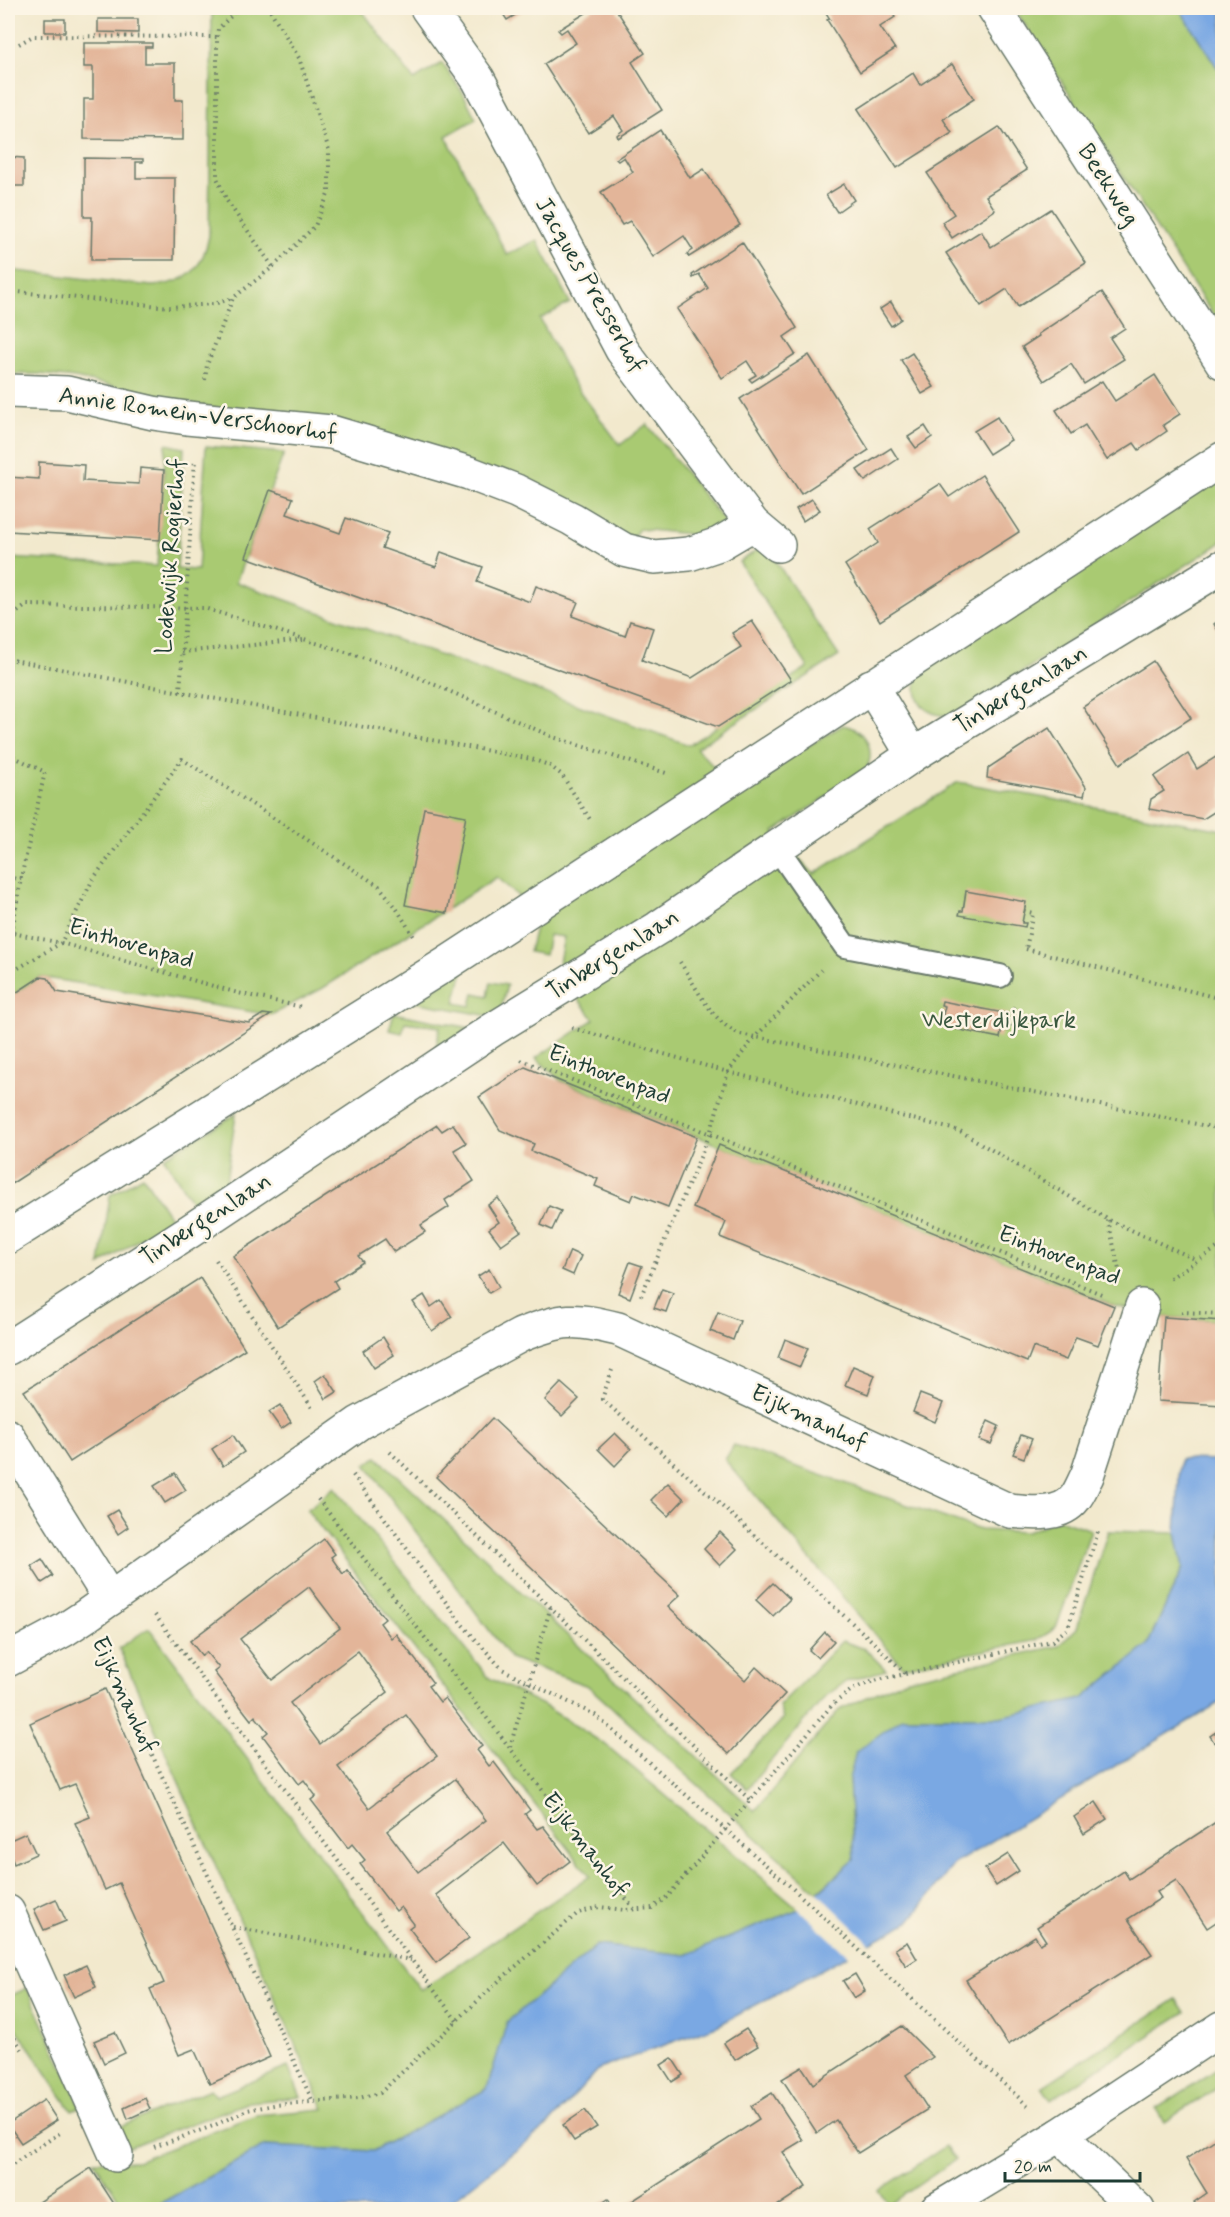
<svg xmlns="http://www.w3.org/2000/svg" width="1230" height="2217" viewBox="0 0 1230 2217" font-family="Mynerve,sans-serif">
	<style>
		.green { fill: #a9ca72; stroke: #648453; stroke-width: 1.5 }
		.water { fill: #7aa8e3; stroke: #4c728c; stroke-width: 1.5 }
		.pier { fill: #f2e9cd }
		.building { fill: #e3b599; fill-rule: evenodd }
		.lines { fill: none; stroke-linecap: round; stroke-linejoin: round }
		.lane-casing { stroke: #69796a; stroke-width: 26 }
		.street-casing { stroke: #69796a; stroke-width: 36 }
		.path { stroke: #69796a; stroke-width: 4; stroke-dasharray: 1.5 4.5; stroke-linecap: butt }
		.lane { stroke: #fff; stroke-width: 22 }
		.street { stroke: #fff; stroke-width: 33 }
		.labels { text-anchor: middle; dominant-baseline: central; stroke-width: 5; stroke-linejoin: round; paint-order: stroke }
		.street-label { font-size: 24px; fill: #1f3d34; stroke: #fcf5e5 }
		.park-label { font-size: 24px; fill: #3b5940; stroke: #fcf5e5 }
	</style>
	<rect width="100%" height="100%" fill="#fcf5e5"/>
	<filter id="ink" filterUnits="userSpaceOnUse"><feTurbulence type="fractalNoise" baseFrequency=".0167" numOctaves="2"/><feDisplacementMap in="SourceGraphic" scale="12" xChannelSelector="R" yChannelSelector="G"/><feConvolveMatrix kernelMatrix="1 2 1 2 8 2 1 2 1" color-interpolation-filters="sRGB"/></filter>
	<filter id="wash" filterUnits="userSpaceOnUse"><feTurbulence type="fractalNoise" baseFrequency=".008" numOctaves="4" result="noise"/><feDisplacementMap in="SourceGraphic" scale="24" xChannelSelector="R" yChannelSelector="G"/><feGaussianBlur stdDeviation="1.35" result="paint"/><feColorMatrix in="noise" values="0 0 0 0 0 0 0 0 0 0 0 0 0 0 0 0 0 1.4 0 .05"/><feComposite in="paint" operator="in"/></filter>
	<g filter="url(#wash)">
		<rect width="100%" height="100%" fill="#f2e9cd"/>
		<g class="green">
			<path d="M212,8h148l54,72 28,-17 21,30 13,26 -30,17 61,119 30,-15 33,63 -30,16 34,65 46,61 27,-21 81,102 -37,18 -2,-10 -50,-5 -7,9 -423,-131 -134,-29 -35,-4h-32v-104l144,16c35,-3 50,-15 57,-50z"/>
			<polygon points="1014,8 1179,8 1222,75 1222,329"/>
			<path d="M166,444l18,4 -7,121 21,1 8,-124 78,7 -48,129 453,163 119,-78 -69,-105 26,-17 74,111 -143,92 39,41 108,-64c24,5 33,24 23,46l-92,61 40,42 144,-92 264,48v491l-58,-4 -50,-11 -553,-225 -25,-23 58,-39 -37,-47 7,-35 -15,-2 -4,20 -16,-3 8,-33 3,-3 -43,-39 -174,111 -52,27 -231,-38 -32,21v-440l149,8z"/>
			<path d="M1222,474v68l-265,172c-28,7 -49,-13 -38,-41z"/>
			<polygon points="464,967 455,1003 471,1006 474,993 488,996 491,982 507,985 501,1009 489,1016 415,1002"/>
			<polygon points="394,1013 470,1028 435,1052 440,1027 405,1022 402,1033 389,1030"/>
			<polygon points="236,1114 225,1188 194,1206 164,1157"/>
			<polygon points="143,1176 171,1219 100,1265 110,1195"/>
			<polygon points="734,1445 980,1530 1026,1532 1059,1519 1091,1530 1056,1628 1037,1640 903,1667 725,1460"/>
			<polygon points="377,1457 755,1811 839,1710 904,1680 1058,1646 1077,1628 1108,1531 1176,1533 1183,1567 1147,1646 1082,1699 1000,1717 903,1717 849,1780 854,1860 817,1892 588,1686 510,1658 366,1465"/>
			<polygon points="334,1487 489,1678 543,1705 606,1745 799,1909 686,1955 597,1945 508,2022 487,2089 373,2151 265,2146 148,2210 125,2209 94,2161 137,2161 256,2115 324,2109 119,1648 149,1628 421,1990 590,1876 307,1510"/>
			<polygon points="842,1641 865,1649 886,1670 847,1681 827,1695 747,1789 731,1773 783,1719 779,1706"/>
			<polygon points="27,1988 81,2107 72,2111 8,2016 8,1997"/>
			<polygon points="1176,1999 1185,2012 1051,2100 1042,2087"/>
			<polygon points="1222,2066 1222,2085 1164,2122 1156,2109"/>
			<polygon points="288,2067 301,2097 249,2102 124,2149 112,2130 210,2089 216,2096"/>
			<polygon points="946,2146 955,2160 889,2205 879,2191"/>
		</g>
		<g class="water">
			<polygon points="1179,8 1222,8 1222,75"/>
			<polygon points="1180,1459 1222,1460 1222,1701 954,1864 909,1922 719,2025 599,2069 547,2126 441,2209 148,2210 265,2146 373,2151 487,2089 507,2022 597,1945 686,1955 799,1909 854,1860 849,1779 856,1752 903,1717 1000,1717 1082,1699 1147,1646 1183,1568 1176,1533"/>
		</g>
		<polygon class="pier" points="815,1890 817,1892 872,1945 850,1957 796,1907"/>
		<g id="blocks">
			<g class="building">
				<polygon points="499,8 527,8 507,20"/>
				<polygon points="594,8 615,8 645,53 632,62 662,110 618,138 617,135 623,130 614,116 588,133 544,64 576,43 567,29 561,33 558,30"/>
				<polygon points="823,8 897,8 891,11 895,17 880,27 895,49 860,72 827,20 830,19"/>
				<rect x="45" y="19" width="20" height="13"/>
				<polygon points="98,19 138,19 138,33 98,32"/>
				<polygon points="84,43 152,43 152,47 145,47 145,63 175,63 175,100 183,100 183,140 84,139 84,99 93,99 93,67 84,67"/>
				<polygon points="952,64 974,99 943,119 952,133 897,168 858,109 913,73 920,85"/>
				<polygon points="999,127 1027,170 986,196 995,210 952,238 942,222 954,214 927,173"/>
				<polygon points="660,130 690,178 704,169 740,225 689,257 687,254 693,250 684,236 653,257 630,221 622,225 601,192 633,172 624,157 618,161 616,159"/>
				<polygon points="8,157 24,158 24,186 8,186"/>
				<polygon points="84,158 143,159 143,162 136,162 136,178 175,178 174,260 91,260 92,217 84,217"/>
				<polygon points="844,184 854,200 837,212 826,195"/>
				<polygon points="1051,209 1086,263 1018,307 1007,289 981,306 946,253 981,231 991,247"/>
				<polygon points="742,242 797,328 784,337 795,354 752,382 749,379 756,375 747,361 722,378 677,309 708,288 699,274 693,278 692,275"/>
				<polygon points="1102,292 1125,328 1110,338 1124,359 1084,384 1071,364 1044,381 1022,347 1039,336 1038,334"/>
				<polygon points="891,302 901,319 891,326 880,309"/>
				<polygon points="912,353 934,387 922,394 901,360"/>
				<polygon points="809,355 869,450 801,494 740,399"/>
				<polygon points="1155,375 1180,414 1163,425 1167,431 1139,450 1134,443 1107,460 1085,425 1071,434 1056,410 1102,381 1115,401"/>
				<polygon points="997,417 1011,440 989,454 974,431"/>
				<polygon points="925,426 932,437 916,448 908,437"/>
				<polygon points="891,448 898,459 865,481 857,470"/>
				<polygon points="39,462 84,465 83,481 139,484 140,468 164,470 160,540 8,531 8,477 39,479"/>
				<polygon points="982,475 1019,532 880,621 845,565 878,543 870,529 871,528 940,484 949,497"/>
				<polygon points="270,490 293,498 287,514 340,533 346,518 388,533 382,548 436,567 441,552 483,567 477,582 530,602 536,586 578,602 572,616 625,636 630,621 653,628 642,660 692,678 741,647 732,633 752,621 791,680 718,727 246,557"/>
				<polygon points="812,499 820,510 803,521 796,509"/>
				<polygon points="1222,618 1222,638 1214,624"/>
				<polygon points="1153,661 1191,718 1120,764 1083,707"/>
				<polygon points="1049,728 1086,787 1084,796 987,778 988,768"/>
				<polygon points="1222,753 1222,807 1203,819 1149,809 1151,799 1164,791 1154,777 1188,754 1197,769"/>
				<polygon points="424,808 466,816 447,913 405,905"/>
				<polygon points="966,891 1026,902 1022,923 1026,923 1025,927 959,915 960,911 963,911"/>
				<polygon points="40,977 48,978 57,992 249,1023 263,1014 271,1015 8,1186 8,998"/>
				<polygon points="942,1001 1009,1014 1008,1018 1004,1017 1000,1038 940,1026 945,1006 941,1005"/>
				<polygon points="525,1067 697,1137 668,1207 634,1194 631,1201 595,1186 598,1179 531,1151 534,1144 500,1130 479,1097"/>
				<polygon points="453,1124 466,1143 454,1150 474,1181 445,1200 449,1207 421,1225 425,1232 394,1252 385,1239 358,1256 363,1262 334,1281 338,1288 278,1327 233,1256 437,1125 442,1131"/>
				<polygon points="719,1145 1114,1306 1098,1345 1076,1337 1066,1360 1033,1347 1027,1362 720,1237 726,1222 693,1208"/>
				<polygon points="498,1198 521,1231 501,1245 489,1229 499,1222 488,1205"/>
				<polygon points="549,1206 561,1211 552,1230 541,1225"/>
				<polygon points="570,1251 581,1256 573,1275 562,1270"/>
				<polygon points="630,1262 642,1266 630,1298 618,1293"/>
				<polygon points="489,1269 499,1287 489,1293 478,1276"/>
				<polygon points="200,1278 245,1349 70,1462 24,1391"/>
				<polygon points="662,1289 673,1293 666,1312 654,1308"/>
				<polygon points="424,1295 431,1307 441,1300 452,1317 432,1331 413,1302"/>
				<polygon points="718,1312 740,1321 733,1340 710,1331"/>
				<polygon points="1164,1317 1222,1321 1222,1405 1158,1401"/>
				<polygon points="383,1337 394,1355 374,1368 363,1351"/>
				<polygon points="785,1339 808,1348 800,1367 778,1358"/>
				<polygon points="853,1366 875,1375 868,1394 845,1385"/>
				<polygon points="325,1374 337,1392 326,1399 315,1381"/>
				<polygon points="561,1383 579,1399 562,1416 545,1400"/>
				<polygon points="920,1394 943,1403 935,1422 913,1412"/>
				<polygon points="280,1405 291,1422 281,1429 269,1412"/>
				<polygon points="492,1418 680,1595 668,1606 745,1680 756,1667 785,1694 729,1754 436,1477"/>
				<polygon points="988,1421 999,1426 991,1444 979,1440"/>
				<polygon points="615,1433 631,1449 615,1466 598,1449"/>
				<polygon points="233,1435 244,1452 223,1466 212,1449"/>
				<polygon points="1021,1435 1032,1439 1024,1458 1013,1454"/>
				<polygon points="175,1473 186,1490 165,1503 154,1486"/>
				<polygon points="668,1483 684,1499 668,1516 651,1500"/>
				<polygon points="117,1510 128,1527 118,1534 107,1516"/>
				<polygon points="720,1532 737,1549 720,1566 704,1549"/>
				<path d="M324,1539l11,15 -4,3 12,17 4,-4 38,49 -5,4 11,15 5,-4 37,49 -5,3 12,16 5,-4 37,48 -5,4 12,16 5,-4 36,48 -5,4 12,15 6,-3 27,35 -33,25 -33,-43 -68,52 33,43 -33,25 -27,-35 5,-4 -13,-17 -5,4 -36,-47 5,-4 -13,-16 -4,4 -37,-48 5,-4 -12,-16 -5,4 -36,-48 5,-4 -13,-16 -4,4 -37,-48 5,-4 -13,-16 -4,4 -12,-15zM309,1587l31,41 -68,52 -32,-41zM358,1651l30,41 -68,52 -30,-41zM406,1715l31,41 -68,52 -31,-41zM455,1779l31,41 -68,52 -31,-41z"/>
				<polygon points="42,1559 53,1576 42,1583 31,1566"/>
				<polygon points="773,1583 790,1599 773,1616 756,1600"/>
				<polygon points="825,1632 834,1641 818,1658 809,1650"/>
				<polygon points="105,1689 270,2057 210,2084 194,2049 179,2055 150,1989 164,1983 119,1883 105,1890 75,1823 90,1817 75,1784 60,1790 30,1723"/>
				<polygon points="1222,1728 1222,1754 1210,1736"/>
				<polygon points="1096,1802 1107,1819 1084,1834 1074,1817"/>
				<polygon points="1222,1818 1222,1918 1207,1928 1176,1880 1157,1892 1161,1898 1128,1919 1152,1954 1008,2045 966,1980 1035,1936 1040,1944 1046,1941 1037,1927 1124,1871 1129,1879"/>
				<polygon points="26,1833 36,1854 14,1864 8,1849 8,1841"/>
				<polygon points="1008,1854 1019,1871 996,1886 985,1869"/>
				<polygon points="56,1899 66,1921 44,1930 34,1909"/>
				<polygon points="907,1942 917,1959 906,1966 895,1949"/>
				<polygon points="86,1965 96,1987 74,1997 64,1975"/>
				<polygon points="855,1974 865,1991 854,1998 843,1981"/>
				<polygon points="902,2026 933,2057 906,2075 928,2109 858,2153 836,2120 817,2133 782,2079 802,2067 813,2084"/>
				<polygon points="746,2029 758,2046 735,2060 724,2043"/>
				<polygon points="115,2032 125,2053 104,2063 94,2041"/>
				<polygon points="672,2058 683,2075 672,2082 661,2065"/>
				<polygon points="772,2093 803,2140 783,2152 806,2187 771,2210 633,2210 629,2203 759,2119 751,2106"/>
				<polygon points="145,2098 150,2109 128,2119 124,2108"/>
				<polygon points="44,2100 57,2120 21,2143 8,2124"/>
				<polygon points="585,2110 597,2127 574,2141 563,2125"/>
				<polygon points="1222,2135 1222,2210 1202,2210 1194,2202 1207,2193 1186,2159"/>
				<polygon points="91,2168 118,2210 27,2210"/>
				<polygon points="608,2199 614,2210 592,2210"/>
			</g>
		</g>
	</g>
	<g filter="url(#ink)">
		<use href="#blocks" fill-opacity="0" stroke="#69796a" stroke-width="1.5"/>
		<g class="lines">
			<defs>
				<polyline id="lane" points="778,849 845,946 1000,976"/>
				<g id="street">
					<polyline points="427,8 478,79 622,350 753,524 778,545"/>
					<polyline points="994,8 1222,362"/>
					<polyline points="8,391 67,393 153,413 187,418 331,432 469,473 516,491 572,519 624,550 654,557 689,554 719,544 753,524"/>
					<polyline points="871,686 913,755"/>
					<polyline points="8,1237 446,964 1222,459"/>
					<polyline points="8,1348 190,1231 492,1030 658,928 913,755 1222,567"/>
					<polyline points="8,1436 110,1599"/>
					<path d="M8,1660l56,-30 23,-15 272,-192 162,-88c42,-17 53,-17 97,-6l392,182c21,2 51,6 65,-13 5,-6 8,-15 12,-22l55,-170"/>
					<polyline points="8,1912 116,2155"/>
					<polyline points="1060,2135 1138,2210"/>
					<polyline points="936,2210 1060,2135 1222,2028"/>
				</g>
			</defs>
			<use href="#lane" class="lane-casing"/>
			<use href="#street" class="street-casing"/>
			<g class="path">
				<polyline points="239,8 218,29 217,37 217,178 227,201 273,267"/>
				<polyline points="19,44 33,36 217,37"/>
				<polyline points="8,291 170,307 214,304 233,298"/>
				<polyline points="205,380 207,365 233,298 273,267 315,226 329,192 329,150 299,58 269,8"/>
				<polyline points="8,619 27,605 204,608 397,668 553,737 666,773"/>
				<polyline points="182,652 304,640"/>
				<polyline points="8,659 531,759 549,765 562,775 591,821"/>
				<polyline points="180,692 195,459"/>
				<polyline points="8,754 45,772 21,878"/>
				<polyline points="8,879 21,878 12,932"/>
				<polyline points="1024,911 1033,913 1026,949"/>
				<polyline points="8,932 61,943 238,993 302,1007"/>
				<polyline points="1026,949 1222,999"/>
				<path d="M680,962c16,24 31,60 60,72l482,95"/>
				<polyline points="8,974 61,943 93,879 182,759 379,886 395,906 414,937"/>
				<polyline points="572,1028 728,1072 960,1131 1107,1219 1197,1260"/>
				<polyline points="1002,1028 1010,1030 1015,1006"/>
				<polyline points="521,1060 710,1134 1104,1295"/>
				<polyline points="1108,1220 1120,1274"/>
				<polyline points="216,1260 312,1408"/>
				<polyline points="1170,1278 1222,1245"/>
				<polyline points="641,1296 710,1134 728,1072 754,1038 821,970"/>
				<polyline points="1181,1312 1222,1314"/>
				<polyline points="612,1370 602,1399 869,1638 906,1674"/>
				<polyline points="390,1452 750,1800"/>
				<polyline points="353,1475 461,1623 502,1669 595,1715 791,1887 1030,2108"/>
				<polyline points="318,1499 634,1909"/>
				<polyline points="155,1615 457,2021"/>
				<polyline points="104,1651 313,2102"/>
				<polyline points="510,1747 551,1606"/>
				<polyline points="233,1927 411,1960"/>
				<polyline points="8,2028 23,2051"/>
				<polyline points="154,2147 213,2126 247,2110 274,2105 359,2098 380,2093 501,1979 578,1913 599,1907 626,1910 652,1908 667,1897 833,1704 853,1689 874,1681 1052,1641 1068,1628 1098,1532"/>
				<polyline points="8,2167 63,2131"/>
			</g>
			<use href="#lane" class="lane"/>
			<use href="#street" class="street"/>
		</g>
	</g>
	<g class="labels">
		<g class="street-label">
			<text transform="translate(1108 185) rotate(57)">Beekweg</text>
			<text transform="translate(590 285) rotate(60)">Jacques Presserhof</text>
			<text transform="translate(198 415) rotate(8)">Annie Romein-Verschoorhof</text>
			<text transform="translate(171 556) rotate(-86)">Lodewijk Rogierhof</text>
			<text transform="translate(1021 690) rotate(-31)">Tinbergenlaan</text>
			<text transform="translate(131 944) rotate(16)">Einthovenpad</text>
			<text transform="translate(613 955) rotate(-32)">Tinbergenlaan</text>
			<text transform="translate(609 1075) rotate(21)">Einthovenpad</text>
			<text transform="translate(206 1220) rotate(-33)">Tinbergenlaan</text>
			<text transform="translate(1059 1256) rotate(21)">Einthovenpad</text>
			<text transform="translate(809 1418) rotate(25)">Eijkmanhof</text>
			<text transform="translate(124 1695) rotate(65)">Eijkmanhof</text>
			<text transform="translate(585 1845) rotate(52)">Eijkmanhof</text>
		</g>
		<g class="park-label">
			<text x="999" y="1020">Westerdijkpark</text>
		</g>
	</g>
	<rect width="1230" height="2217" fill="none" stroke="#fcf5e5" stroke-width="30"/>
	<path d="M1005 2172v9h135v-9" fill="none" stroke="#1f3d34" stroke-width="3"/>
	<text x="1014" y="2172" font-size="18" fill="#1f3d34" stroke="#fcf5e5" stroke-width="4.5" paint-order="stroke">20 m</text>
</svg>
